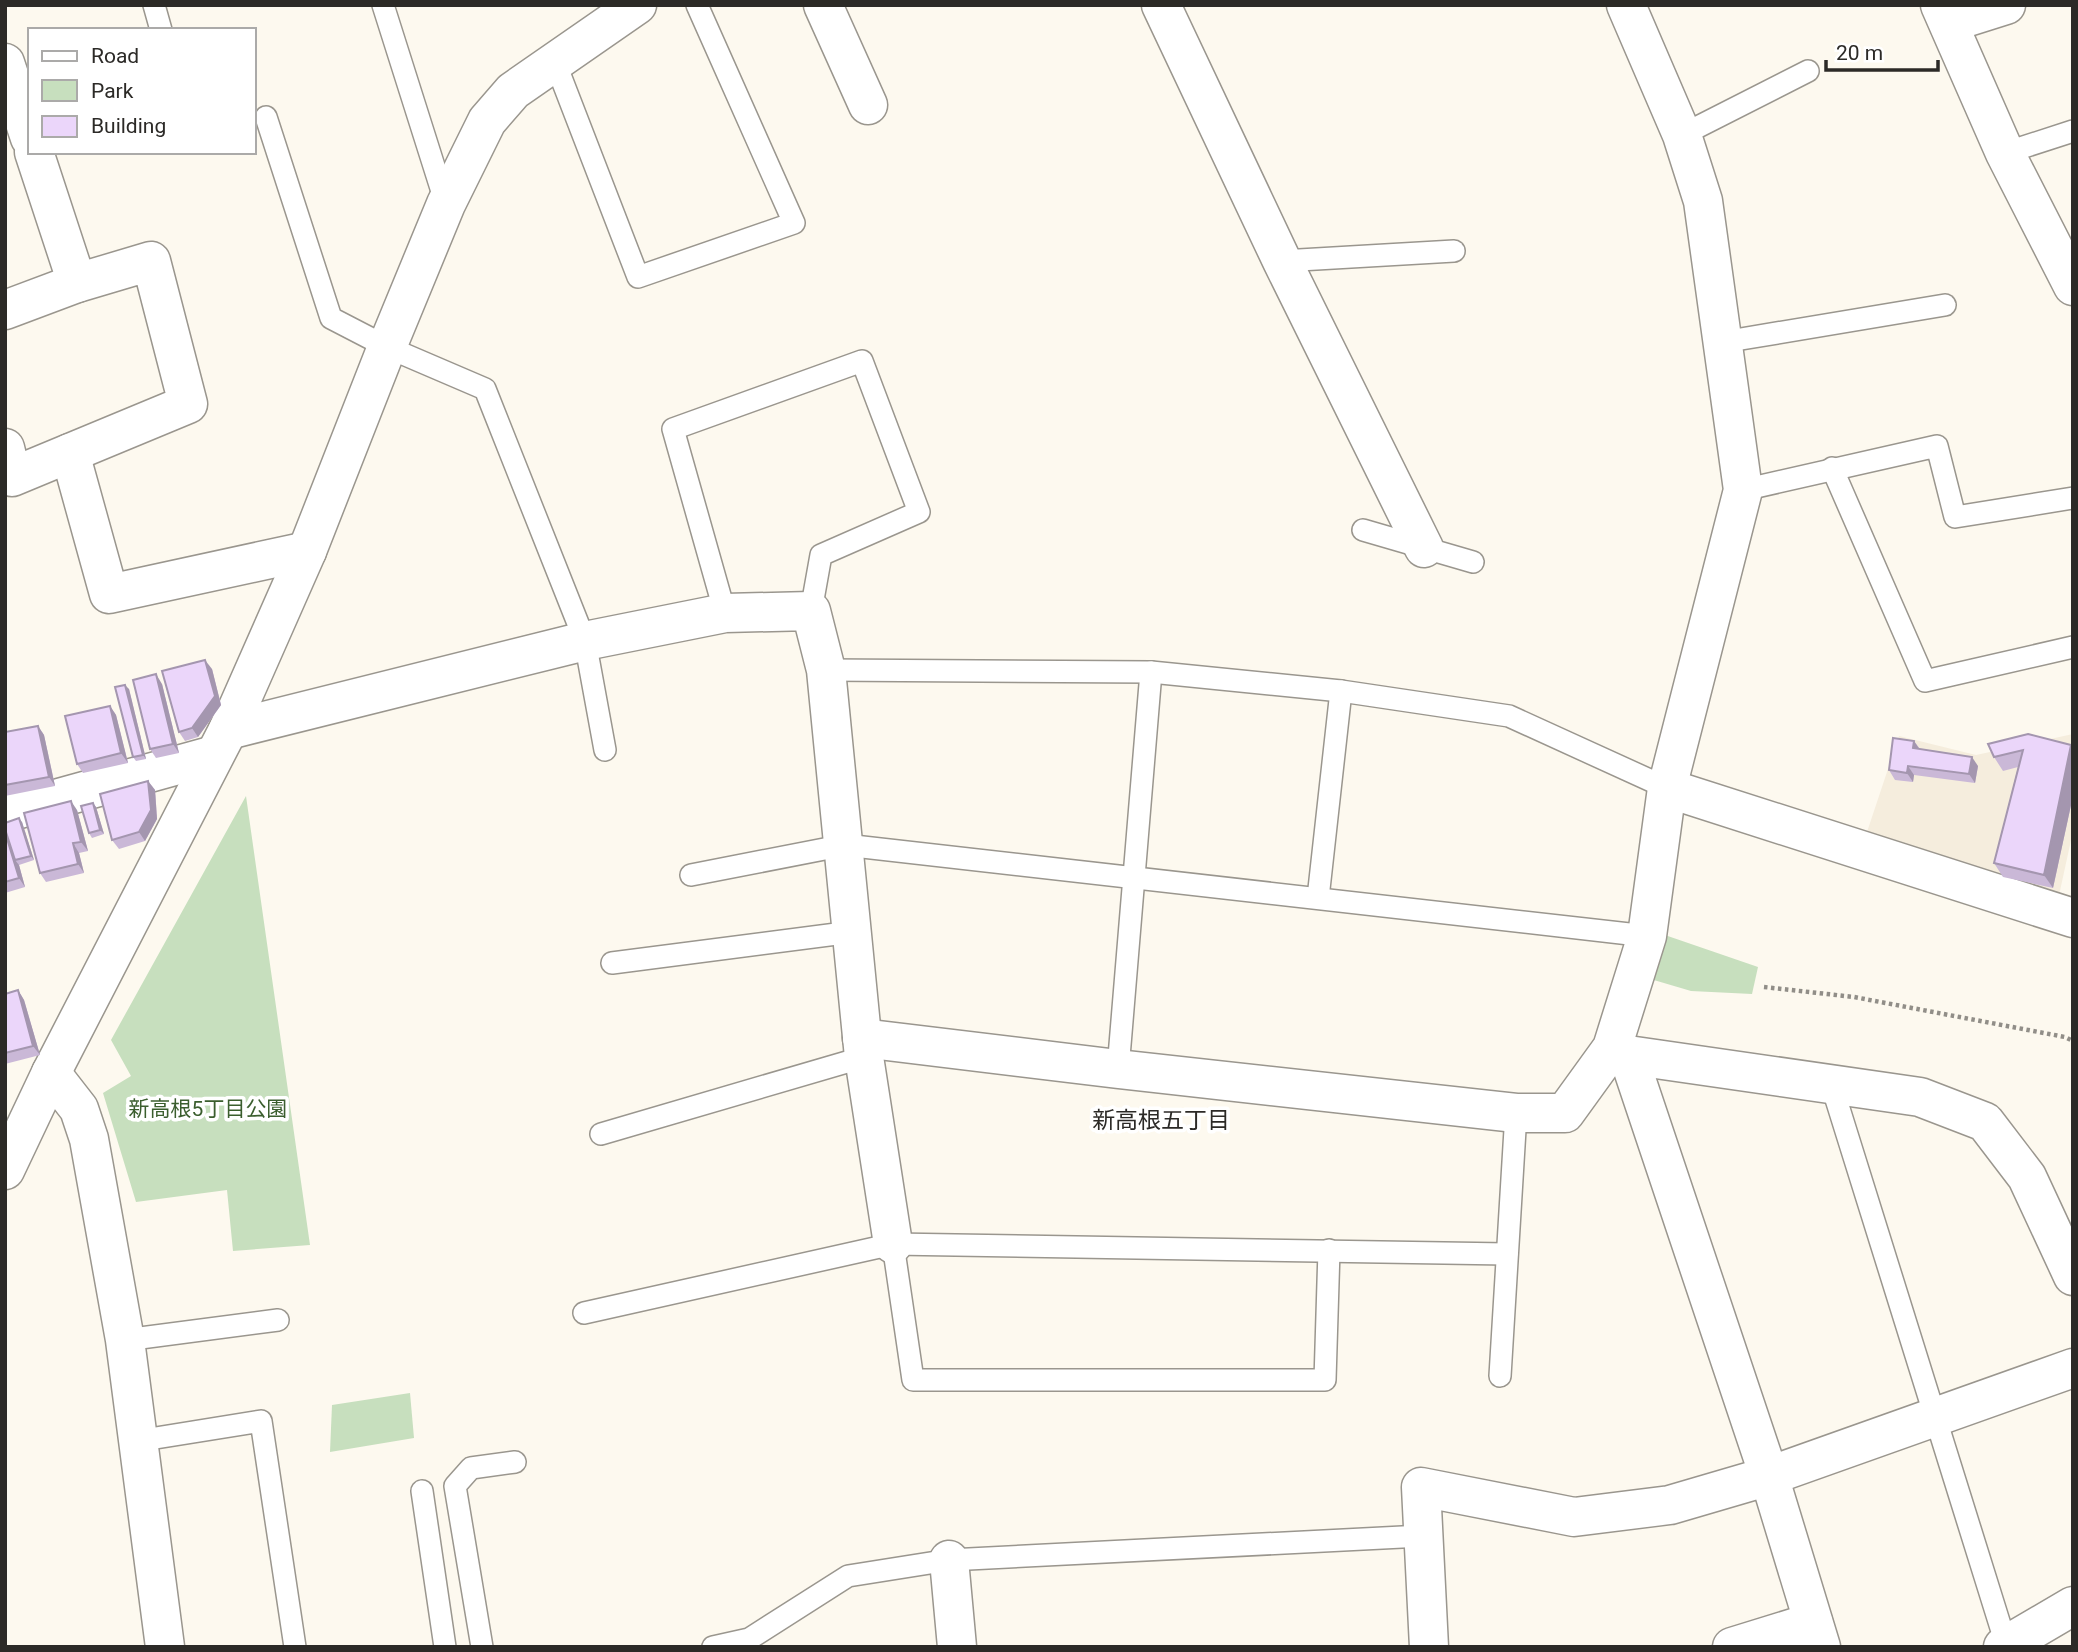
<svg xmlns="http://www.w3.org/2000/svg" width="2078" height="1652" viewBox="0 0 2078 1652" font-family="Roboto,'Noto Sans JP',sans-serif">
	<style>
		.built { fill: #f5eddd }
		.green { fill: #c7dfbe }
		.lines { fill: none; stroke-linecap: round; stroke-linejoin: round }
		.service-casing { stroke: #9a968e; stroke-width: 24 }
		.minor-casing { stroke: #9a968e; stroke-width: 41 }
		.path { stroke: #918e88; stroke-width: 4.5; stroke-dasharray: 3.5 3.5; stroke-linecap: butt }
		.service { stroke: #fff; stroke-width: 21 }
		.minor { stroke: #fff; stroke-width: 38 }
		.wall { fill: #cab8d7 }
		.shaded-wall { fill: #a496af }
		.building { fill: #ebd6fa; stroke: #a496af; stroke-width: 2 }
		.labels { text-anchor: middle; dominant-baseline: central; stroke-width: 7; stroke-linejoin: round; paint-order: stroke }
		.park-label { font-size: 21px; fill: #3b5e2e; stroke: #fff }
		.neighbourhood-label { font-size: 23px; fill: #2c2a27; stroke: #fff }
	</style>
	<rect width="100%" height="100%" fill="#fdf9ef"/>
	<polygon class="built" points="2073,734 2073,831 2058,900 1865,838 1899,736 1976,755"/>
	<g class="green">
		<polygon points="246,796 310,1245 233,1251 227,1190 136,1202 103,1093 131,1076 111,1040"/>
		<polygon points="1659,933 1758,967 1752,994 1691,991 1647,978"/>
		<polygon points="410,1393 414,1438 330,1452 332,1405"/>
	</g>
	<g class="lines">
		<defs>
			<g id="service">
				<polyline points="154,5 161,30"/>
				<polyline points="383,5 446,204"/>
				<polyline points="555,62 638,277 794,223 697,5"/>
				<polyline points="266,117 331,318 387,347 485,389 585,641 605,750"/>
				<polyline points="1682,135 1808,71"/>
				<polyline points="2005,153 2073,131"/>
				<polyline points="1282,261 1454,251"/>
				<polyline points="1723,342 1945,305"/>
				<polyline points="1832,468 1925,681 2073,647"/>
				<polyline points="1743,490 1937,446 1955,517 2073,498"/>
				<polyline points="1363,530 1473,562"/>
				<polyline points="725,613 673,429 862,361 919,512 821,555 811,611"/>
				<polyline points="826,670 1151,672 1341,691 1509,716 1667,788"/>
				<polyline points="691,875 845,845 1647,936"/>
				<polyline points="1318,898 1341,691"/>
				<polyline points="612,963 852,932"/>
				<polyline points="1118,1069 1151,672"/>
				<polyline points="1831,1083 2006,1644"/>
				<polyline points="601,1134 864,1057"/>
				<polyline points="893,1244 913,1380 1325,1380 1329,1250"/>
				<polyline points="584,1313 893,1244 1507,1254"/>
				<polyline points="125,1340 278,1320"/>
				<polyline points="1500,1376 1516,1113"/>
				<polyline points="137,1441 261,1421 295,1647"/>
				<polyline points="422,1491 445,1647"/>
				<polyline points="482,1647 455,1486 471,1468 515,1462"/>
				<polyline points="713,1647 749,1639 848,1576 949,1560 1422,1536"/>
			</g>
			<g id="minor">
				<polyline points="823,5 868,105"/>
				<polyline points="1161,5 1282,261 1424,548"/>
				<polyline points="1940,5 2005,153 2073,286"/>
				<polyline points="1949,23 2006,5"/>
				<polyline points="5,63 30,138"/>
				<polyline points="34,152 77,283"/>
				<polyline points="5,310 77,283 151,261 188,404 12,477 5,448"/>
				<polyline points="70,453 109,594 307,551"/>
				<polyline points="228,730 585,641 725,613 811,611 826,670 864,1057 893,1244"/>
				<polyline points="1667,788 2073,918"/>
				<polyline points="5,813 214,755"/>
				<polyline points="862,1038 1118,1069 1516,1113 1565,1113 1612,1048 1647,936 1667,788 1743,490 1703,201 1682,135 1626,5"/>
				<polyline points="1612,1048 1628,1055 1920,1097 1985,1122 2027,1177 2073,1276"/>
				<polyline points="1628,1055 1769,1476 1821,1647"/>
				<polyline points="51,1073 79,1109 89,1139 125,1340 165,1647"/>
				<polyline points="5,1170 51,1073 228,730 307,551 387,347 446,204 487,121 513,91 637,5"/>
				<polyline points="949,1560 957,1647"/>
				<polyline points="1429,1647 1421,1487 1574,1517 1670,1505 1769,1476 2073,1368"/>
				<polyline points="1732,1647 1813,1622"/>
				<polyline points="2003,1647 2073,1606"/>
			</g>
		</defs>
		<use href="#service" class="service-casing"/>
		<use href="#minor" class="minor-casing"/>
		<polyline class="path" points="1764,987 1854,997 2065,1037 2073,1041"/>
		<use href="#service" class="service"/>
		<use href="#minor" class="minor"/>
	</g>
	<g class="wall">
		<polygon points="212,669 221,705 198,737 185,741 179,732"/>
		<polygon points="162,684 179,753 156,758 150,749"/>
		<polygon points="129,689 146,759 136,761 133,757"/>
		<polygon points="110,706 116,715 128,763 83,773 77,764"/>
		<polygon points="38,726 44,735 55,786 5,796 5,732"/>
		<polygon points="1914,741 1920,749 1978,766 1975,783 1914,775 1913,782 1895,780 1889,770"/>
		<polygon points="1988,744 2071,745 2073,746 2073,796 2053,888 2003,877 1994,863 2018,767 2003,771 1994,757"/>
		<polygon points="148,781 155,790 157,819 145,841 119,849 112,840"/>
		<polygon points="93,803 96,807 104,834 92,838 89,833"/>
		<polygon points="77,810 88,851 79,853 84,873 46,882 40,873"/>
		<polygon points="22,822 34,860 19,865 25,887 5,893 5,823"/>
		<polygon points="18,990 24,1000 40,1055 5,1064 5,994"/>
	</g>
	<g class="shaded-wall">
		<polygon points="205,660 212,669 221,705 198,737 192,728"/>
		<polygon points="156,674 162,684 179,753 173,744"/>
		<polygon points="125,685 129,689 146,759 143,755"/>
		<polygon points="110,706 116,715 128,763 121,753"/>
		<polygon points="38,726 44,735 55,786 49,777"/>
		<polygon points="1914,741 1920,750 1913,748"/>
		<polygon points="2071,745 2073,746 2073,796 2053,888 2044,875"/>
		<polygon points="1972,757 1978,766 1975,783 1969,774"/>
		<polygon points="1908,766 1914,775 1913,782 1907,773"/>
		<polygon points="148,781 155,790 157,819 145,841 139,832"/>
		<polygon points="71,801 77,810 88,851 81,842"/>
		<polygon points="93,803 96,807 104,834 100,830"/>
		<polygon points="19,818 22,822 34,860 31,856"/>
		<polygon points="5,829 15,860 19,865 25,887 19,878 5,832"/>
		<polygon points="73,843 79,853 84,873 78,864"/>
		<polygon points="18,990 24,1000 40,1055 33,1046"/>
	</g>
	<g class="building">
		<polygon points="205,660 215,696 192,728 179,732 162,671"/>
		<polygon points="156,674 173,744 150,749 133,680"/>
		<polygon points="125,685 143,755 133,757 115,687"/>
		<polygon points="110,706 121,753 77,764 65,716"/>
		<polygon points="38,726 49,777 5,785 5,732"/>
		<polygon points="2028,734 2071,745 2044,875 1994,863 2023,750 1994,757 1988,744"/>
		<polygon points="1893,738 1914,741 1913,748 1972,757 1969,774 1908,766 1907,773 1889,770"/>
		<polygon points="148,781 151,810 139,832 112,840 100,794"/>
		<polygon points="71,801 81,842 73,843 78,864 40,873 24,813"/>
		<polygon points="93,803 100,830 89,833 81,806"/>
		<polygon points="19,818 31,856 15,860 5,829 5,823"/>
		<polygon points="5,832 19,878 5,882"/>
		<polygon points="18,990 33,1046 5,1053 5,994"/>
	</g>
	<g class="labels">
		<g class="park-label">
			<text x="208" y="1109">新高根5丁目公園</text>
		</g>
		<g class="neighbourhood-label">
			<text x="1161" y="1120">新高根五丁目</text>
		</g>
	</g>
	<rect width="2078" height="1652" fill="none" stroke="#2c2a27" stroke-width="14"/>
	<rect x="28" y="28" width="228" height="126" fill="#ffffff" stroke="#abaaa9" stroke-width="2"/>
	<rect x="42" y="51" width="35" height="10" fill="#ffffff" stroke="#abaaa9" stroke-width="2"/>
	<text x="91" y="63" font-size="21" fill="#2c2a27">Road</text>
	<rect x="42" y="80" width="35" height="21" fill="#c7dfbe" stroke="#abaaa9" stroke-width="2"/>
	<text x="91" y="98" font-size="21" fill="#2c2a27">Park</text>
	<rect x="42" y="116" width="35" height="21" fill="#ebd6fa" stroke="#abaaa9" stroke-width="2"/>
	<text x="91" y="133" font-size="21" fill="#2c2a27">Building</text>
	<path d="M1826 60v10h112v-10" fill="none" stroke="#2c2a27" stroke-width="3.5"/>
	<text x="1836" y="60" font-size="21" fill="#2c2a27" stroke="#ffffff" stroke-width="5" paint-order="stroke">20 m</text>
</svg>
